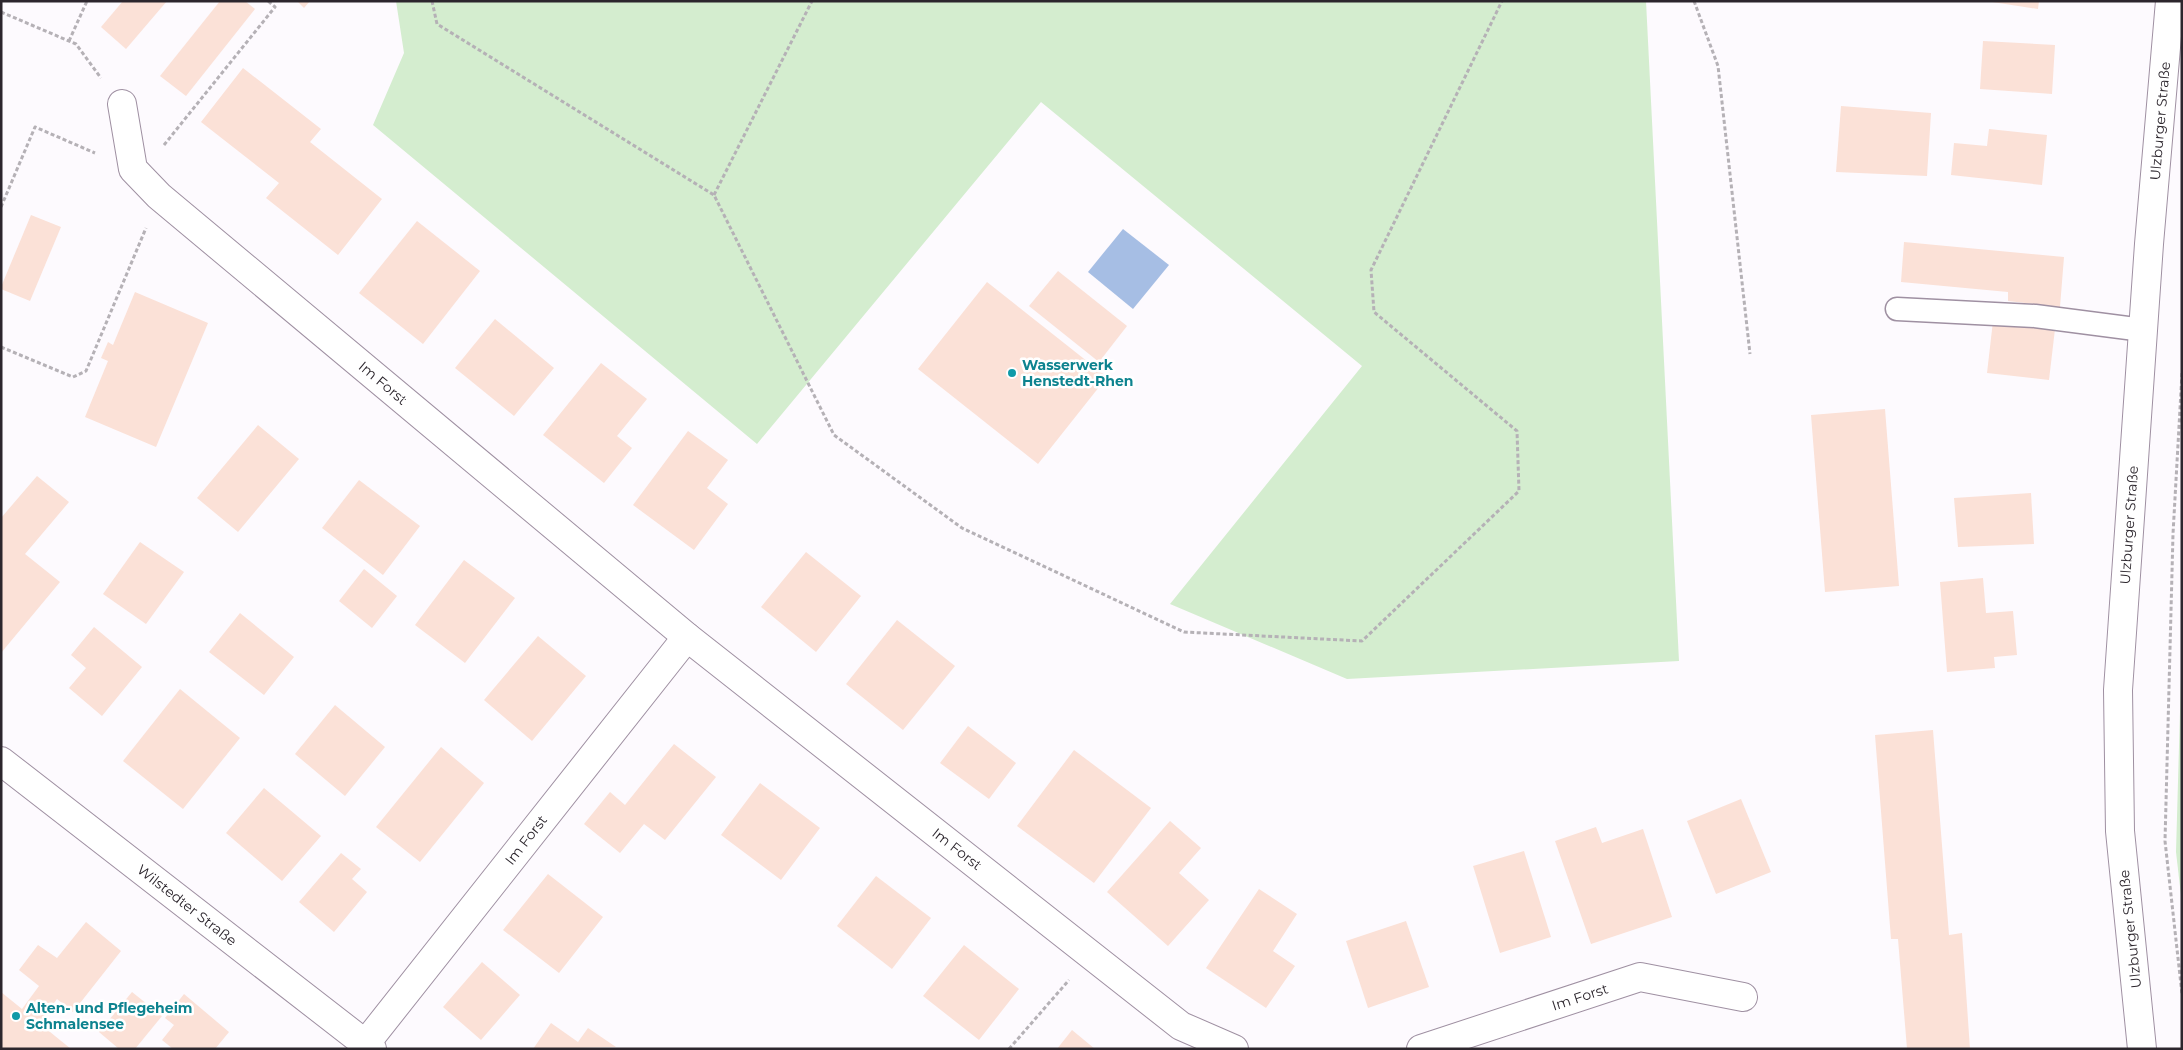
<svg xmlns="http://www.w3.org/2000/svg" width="2183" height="1050" viewBox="0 0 2183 1050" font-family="Montserrat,sans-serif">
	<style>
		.green { fill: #d4edcf }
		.water { fill: #a6bee4 }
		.building { fill: #fbe1d7 }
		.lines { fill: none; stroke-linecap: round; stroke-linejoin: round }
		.lane-casing { stroke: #9f90a2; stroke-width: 25 }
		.street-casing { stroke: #9f90a2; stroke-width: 30 }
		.secondary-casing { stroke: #9f90a2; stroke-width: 30 }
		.path { stroke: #b5b1b6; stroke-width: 3; stroke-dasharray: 4 2.5; stroke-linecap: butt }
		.lane { stroke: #fff; stroke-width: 22 }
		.street { stroke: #fff; stroke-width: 28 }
		.secondary { stroke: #fff; stroke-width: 28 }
		.culture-dot { fill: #0f9aa8; stroke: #fff; stroke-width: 2 }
		.labels { text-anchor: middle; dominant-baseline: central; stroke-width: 5; stroke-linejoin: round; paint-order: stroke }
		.street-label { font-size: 14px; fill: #2c262d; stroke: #fff }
		.culture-label { font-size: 14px; font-weight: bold; fill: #0d838f; stroke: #fff; text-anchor: start }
	</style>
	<rect width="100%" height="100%" fill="#fdfafe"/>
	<g class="green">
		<polygon points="396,1 1646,1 1679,661 1347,679 1170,604 1362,366 1041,102 757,444 373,125 404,53"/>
		<polygon points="2182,641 2182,904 2176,852"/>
	</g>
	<polygon class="water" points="1123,229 1169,265 1133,309 1088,272"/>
	<g class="building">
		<polygon points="123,1 167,1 126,49 101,27"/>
		<polygon points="220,1 245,1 255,9 186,96 160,76"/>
		<polygon points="297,1 310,1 304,8"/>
		<polygon points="1986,1 2039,1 2038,9"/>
		<polygon points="1983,41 2055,45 2052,94 1980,89"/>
		<polygon points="243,68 321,129 310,142 382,199 338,255 266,198 279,183 201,122"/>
		<polygon points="1841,106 1931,113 1927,176 1836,172"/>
		<polygon points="1989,129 2047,135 2042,185 1951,175 1954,143 1987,146"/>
		<polygon points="31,215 61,227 30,301 1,289 1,287"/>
		<polygon points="417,221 480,271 423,344 359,293"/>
		<polygon points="1904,242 2064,257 2060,307 2008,301 2008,292 1901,282"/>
		<polygon points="1058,271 1127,326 1099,362 1029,306"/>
		<polygon points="987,282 1107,377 1038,464 918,369"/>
		<polygon points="135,292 208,323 156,447 85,417 108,361 101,358 108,342 113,345"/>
		<polygon points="495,319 554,368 514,416 455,368"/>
		<polygon points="1993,321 2055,329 2049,380 1987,373"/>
		<polygon points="601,363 647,399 617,436 632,448 604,483 543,435"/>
		<polygon points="1885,409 1899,586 1825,592 1811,415"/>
		<polygon points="258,425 299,459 238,532 197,498"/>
		<polygon points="688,431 728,460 707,488 728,504 694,550 633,505"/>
		<polygon points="37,476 69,502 25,554 60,582 1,653 1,518"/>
		<polygon points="359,480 420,526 383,575 322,528"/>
		<polygon points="2031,493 2034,544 1958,547 1954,498"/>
		<polygon points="140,542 184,572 146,624 103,594"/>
		<polygon points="806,552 861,596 816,652 761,607"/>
		<polygon points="464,560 515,598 465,663 415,625"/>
		<polygon points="364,569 397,596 372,628 339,601"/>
		<polygon points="1983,578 1986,613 2013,611 2017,655 1994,657 1995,668 1947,672 1940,582"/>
		<polygon points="240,613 294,657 264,695 209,652"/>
		<polygon points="897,620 955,666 903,730 846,684"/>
		<polygon points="94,627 142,667 102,716 69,688 86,668 71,655"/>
		<polygon points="538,636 586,676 532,741 484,700"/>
		<polygon points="180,689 240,738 183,809 123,761"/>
		<polygon points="335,705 385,747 345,796 295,754"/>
		<polygon points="968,726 1016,763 989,799 940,763"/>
		<polygon points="1933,730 1949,935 1962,933 1970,1049 1907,1049 1898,939 1891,939 1875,735"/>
		<polygon points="674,744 716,777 665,840 644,824 620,853 584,824 610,792 625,805"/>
		<polygon points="441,747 484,783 420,862 376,827"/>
		<polygon points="1074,750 1151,808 1094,883 1017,826"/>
		<polygon points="760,783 820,828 781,880 721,835"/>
		<polygon points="264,788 321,836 282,881 226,833"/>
		<polygon points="1741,799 1771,872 1716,894 1687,821"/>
		<polygon points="1170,821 1201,848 1179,873 1209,900 1168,946 1107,892"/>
		<polygon points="1596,827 1602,843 1643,829 1672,917 1591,944 1555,841"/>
		<polygon points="1524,851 1551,937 1500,953 1473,866"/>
		<polygon points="341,853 361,869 352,879 367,892 334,932 299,902"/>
		<polygon points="548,874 603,917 559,973 503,930"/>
		<polygon points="876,876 931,918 892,969 837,926"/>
		<polygon points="1259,889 1297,914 1273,951 1295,966 1266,1008 1206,968"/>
		<polygon points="1406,921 1429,987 1368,1008 1346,941"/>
		<polygon points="86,922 121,951 73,1012 57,999 39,1023 71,1049 1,1049 1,992 22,1009 39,986 19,970 38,945 57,958"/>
		<polygon points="964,945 1019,989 979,1040 923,996"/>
		<polygon points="482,962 520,995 481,1040 443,1007"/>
		<polygon points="132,992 162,1016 135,1049 119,1049 99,1032"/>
		<polygon points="184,994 229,1032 215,1049 173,1049 162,1040 174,1025 165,1018"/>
		<polygon points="551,1023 578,1042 588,1028 616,1047 533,1049"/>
		<polygon points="1072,1030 1095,1049 1057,1049"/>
	</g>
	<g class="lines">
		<defs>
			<polyline id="lane" points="1897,309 2035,316 2143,330"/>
			<g id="street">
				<polyline points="122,104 133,169 159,196 687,637 1181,1026 1234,1049"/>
				<polyline points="1,761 372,1049"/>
				<polyline points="366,1043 687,637"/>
				<polyline points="1421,1049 1640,977 1743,997"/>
			</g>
			<polyline id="secondary" points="2142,1049 2120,831 2118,690 2149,244 2170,1"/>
		</defs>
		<use href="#lane" class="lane-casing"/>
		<use href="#street" class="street-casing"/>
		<use href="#secondary" class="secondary-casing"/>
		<g class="path">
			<polyline points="432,1 437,24 714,195 834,435 962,528 1184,632 1362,641 1519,491 1517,431 1374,312 1371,270 1502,1"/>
			<polyline points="1694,1 1718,66 1750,354"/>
			<polyline points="1,12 76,44 101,78"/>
			<polyline points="69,41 87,1"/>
			<polyline points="164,145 275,7 268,1"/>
			<polyline points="714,195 812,1"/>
			<polyline points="1,207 35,127 95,153"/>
			<polyline points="1,347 73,377 86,371 146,228"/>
			<polyline points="2182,373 2173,534 2165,841 2182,994"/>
			<polyline points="1009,1049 1069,980"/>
		</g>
		<use href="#lane" class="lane"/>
		<use href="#street" class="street"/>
		<use href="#secondary" class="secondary"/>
	</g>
	<g class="culture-dot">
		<circle cx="1012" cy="373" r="5"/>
		<circle cx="16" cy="1016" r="5"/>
	</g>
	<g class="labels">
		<g class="street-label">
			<text transform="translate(2160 121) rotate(-85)">Ulzburger Straße</text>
			<text transform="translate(383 383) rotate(40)">Im Forst</text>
			<text transform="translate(2129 525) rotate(-86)">Ulzburger Straße</text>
			<text transform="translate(526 840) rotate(-52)">Im Forst</text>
			<text transform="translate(957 849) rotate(38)">Im Forst</text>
			<text transform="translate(187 905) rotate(38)">Wilstedter Straße</text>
			<text transform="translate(2130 929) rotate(-96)">Ulzburger Straße</text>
			<text transform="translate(1580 997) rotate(-18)">Im Forst</text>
		</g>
		<g class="culture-label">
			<text x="1022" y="365">Wasserwerk<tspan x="1022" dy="16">Henstedt-Rhen</tspan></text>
			<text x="26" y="1008">Alten- und Pflegeheim<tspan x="26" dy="16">Schmalensee</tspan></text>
		</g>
	</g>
	<rect width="2183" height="1050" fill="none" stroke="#2c262d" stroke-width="5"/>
</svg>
